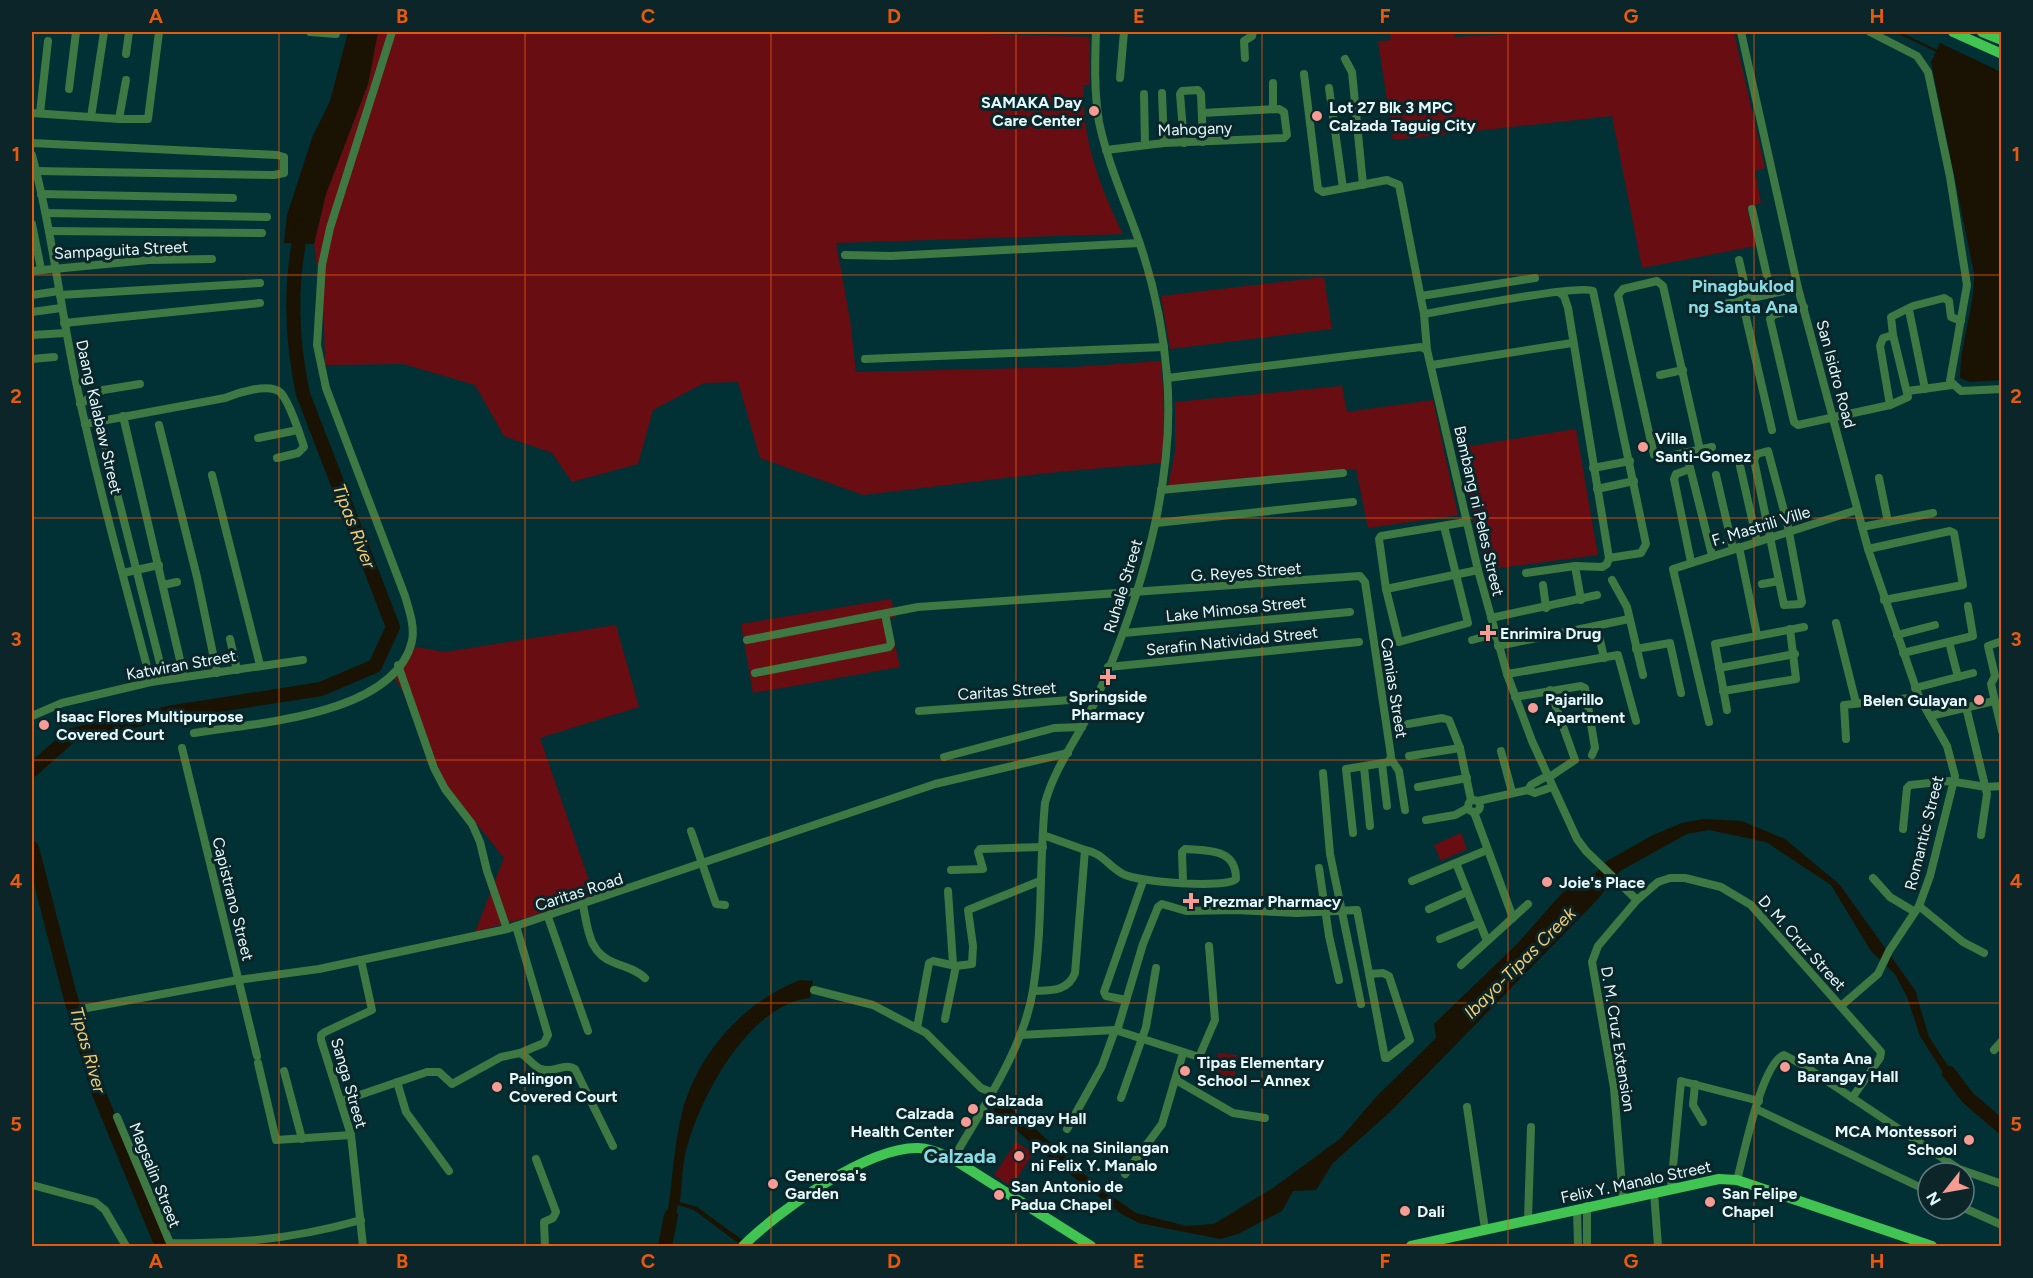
<svg xmlns="http://www.w3.org/2000/svg" width="2033" height="1278" viewBox="0 0 2033 1278" font-family="Figtree,sans-serif">
	<style>
		.green { fill: #680d12 }
		.water { fill: #1a1202 }
		.lines { fill: none; stroke-linecap: round; stroke-linejoin: round }
		.stream { stroke: #1a1202; stroke-width: 2 }
		.river { stroke: #1a1202; stroke-width: 14 }
		.minor { stroke: #3e7842; stroke-width: 8 }
		.major { stroke: #41c451; stroke-width: 10 }
		.grid { fill: none; stroke: #e8590c; stroke-width: 1.5; stroke-opacity: 0.55 }
		.poi-dot { fill: #f59c94; stroke: #0b2528; stroke-width: 2 }
		.labels { text-anchor: middle; dominant-baseline: central; stroke-width: 6; stroke-linejoin: round; paint-order: stroke }
		.poi-label { font-size: 16px; font-weight: bold; fill: #e3fafd; stroke: #0b2528; text-anchor: start }
		.street-label { font-size: 16px; fill: #e3fafd; stroke: #0b2528 }
		.neighbourhood-label { font-size: 18px; font-weight: bold; fill: #8bdbe4; stroke: #0b2528 }
		.water-label { font-size: 18px; font-style: italic; fill: #f5cc71; stroke: #0b2528 }
		.quarter-label { font-size: 20px; font-weight: bold; fill: #8bdbe4; stroke: #0b2528 }
		.neatline { fill: none; stroke: #e8590c; stroke-width: 2 }
		.grid-label { font-size: 20px; text-anchor: middle; font-weight: bold; fill: #e8590c }
	</style>
	<rect width="100%" height="100%" fill="#023135"/>
	<g class="green">
		<path d="M378,32h538l174,5v48h-6c-3,54 16,102 39,149l-287,9 14,76 6,53 219,-5 86,-6 4,59 -3,43 -105,9 -194,23 -103,-37 -22,-76 -34,1 -51,27 -15,54 -66,18 -20,-29 -48,-17 -29,-51 -72,-21 -78,1 -1,-46 -10,-75 12,-50 42,-110z"/>
		<polygon points="1390,32 1454,32 1455,37 1547,32 1734,32 1765,168 1755,171 1761,203 1747,207 1756,246 1642,268 1612,116 1393,140 1378,41 1391,40"/>
		<polygon points="1324,277 1332,329 1170,349 1161,296"/>
		<polygon points="1342,386 1347,412 1433,400 1458,515 1368,528 1356,469 1168,486 1175,452 1175,402"/>
		<polygon points="1576,429 1598,555 1485,570 1458,448"/>
		<polygon points="891,599 896,617 889,619 900,667 753,693 741,624"/>
		<polygon points="616,625 639,707 540,738 595,898 475,932 504,858 445,784 419,719 393,675 416,647 445,652"/>
		<polygon points="1461,833 1467,849 1441,861 1434,845"/>
		<polygon points="1218,1053 1237,1055 1234,1088 1215,1086"/>
		<polygon points="1016,1142 1033,1153 1012,1187 994,1175"/>
	</g>
	<g class="water">
		<polygon points="348,32 378,32 368,84 326,194 314,244 284,243 287,215 312,138 330,101"/>
		<path d="M1940,43l61,29v308l-31,2 -10,-4c0,-36 15,-70 14,-105l-43,-211z"/>
		<polygon points="1704,819 1742,821 1785,839 1840,885 1915,990 1929,1037 1962,1087 1955,1091 1920,1036 1907,997 1895,974 1871,951 1831,885 1766,842 1709,830 1687,834 1620,871 1598,899 1390,1112 1333,1163 1316,1190 1293,1191 1282,1211 1238,1234 1220,1239 1139,1223 1120,1213 1040,1151 989,1106 994,1095 1029,1123 1097,1186 1136,1213 1186,1226 1214,1224 1273,1188 1341,1138 1375,1098 1436,1038 1434,1024 1518,943 1562,893 1596,873 1607,861 1653,835 1682,823"/>
		<path d="M800,980l13,1 -3,17c-61,6 -111,100 -124,153 -4,16 -4,34 -6,51l17,5 48,35 -3,4 -48,-36 -16,-5 -8,29 -6,-2c9,-40 8,-83 19,-123 16,-57 62,-108 117,-129z"/>
	</g>
	<g class="lines">
		<polyline class="stream" points="1897,32 1937,51"/>
		<g class="river">
			<path d="M32,770l40,-35 96,-22 153,-24 54,-23 18,-39 -90,-233c-12,-56 -14,-110 -1,-167"/>
			<polyline points="32,848 69,992 98,1091 162,1246"/>
			<polyline points="1949,1073 1968,1098 2002,1127"/>
			<polyline points="665,1246 671,1216"/>
		</g>
		<g class="minor">
			<polyline points="310,32 336,34"/>
			<polyline points="1741,32 1798,288 1868,549 1919,697 1947,746 1955,776 1930,876 1919,906 1889,951 1878,974 1841,1006"/>
			<polyline points="1870,32 1917,56 1928,72 1950,177 1967,285 1950,381 1961,391 2002,389"/>
			<polyline points="126,54 129,32"/>
			<polyline points="1245,58 1244,41 1252,36 1253,32"/>
			<polyline points="1345,59 1352,72 1363,185"/>
			<polyline points="1304,74 1318,189 1323,192 1387,180 1399,185 1424,314 1427,350 1478,570 1507,674 1532,741 1577,839 1586,851 1637,900"/>
			<polyline points="1120,78 1124,32"/>
			<polyline points="1273,83 1273,107"/>
			<polyline points="1329,88 1343,188"/>
			<polyline points="69,89 76,32"/>
			<polyline points="1162,93 1164,143"/>
			<polyline points="1144,94 1145,145"/>
			<polyline points="32,113 119,119 148,119 159,32"/>
			<polyline points="40,113 48,41"/>
			<polyline points="91,117 104,32"/>
			<polyline points="119,119 126,80"/>
			<polyline points="32,143 277,155 284,157 284,173 274,175 36,171"/>
			<polyline points="1184,143 1180,94 1182,91 1198,90 1201,94 1203,142"/>
			<polyline points="1106,150 1164,143 1284,138 1287,135 1284,112 1279,109 1202,113"/>
			<path d="M32,155c20,75 28,151 44,227 21,101 49,200 75,300"/>
			<polyline points="41,194 233,198"/>
			<polyline points="1752,209 1771,294"/>
			<polyline points="46,213 267,217"/>
			<polyline points="32,224 41,269"/>
			<polyline points="49,231 262,233"/>
			<polyline points="845,255 891,256 1139,243"/>
			<polyline points="1739,260 1748,299"/>
			<polyline points="32,271 149,260 212,259"/>
			<polyline points="32,295 59,291"/>
			<polyline points="60,295 260,283"/>
			<polyline points="1421,296 1535,278"/>
			<polyline points="1742,300 1772,430"/>
			<polyline points="1716,306 1798,288"/>
			<polyline points="1804,307 1773,315 1770,319 1794,422 1798,425 1890,405 1880,346 1883,338 1893,335 1891,317 1913,306 1944,298 1949,301 1951,317 1961,321"/>
			<polyline points="1909,310 1925,389"/>
			<polyline points="32,312 61,308"/>
			<path d="M1424,314c23,-4 157,-30 169,-23l53,253 -5,9 -32,5"/>
			<polyline points="64,323 260,303"/>
			<polyline points="32,335 65,333"/>
			<polyline points="32,359 54,357"/>
			<polyline points="865,359 1164,347"/>
			<polyline points="1432,365 1572,343"/>
			<polyline points="1660,375 1683,370"/>
			<polyline points="1167,378 1421,347 1427,350"/>
			<polyline points="1908,391 1952,385"/>
			<polyline points="80,404 103,390 140,384"/>
			<polyline points="1890,405 1908,397 1893,335"/>
			<polyline points="123,416 184,677"/>
			<path d="M85,424l140,-26c12,-5 45,-16 56,-5 8,9 19,41 23,54l-6,6 -21,5"/>
			<polyline points="159,425 197,577 217,673"/>
			<polyline points="102,434 164,679"/>
			<polyline points="258,438 298,430"/>
			<polyline points="1700,450 1663,286 1657,281 1623,289 1618,295 1654,455 1660,458 1712,447"/>
			<polygon points="1768,451 1787,522 1802,602 1801,604 1784,605 1754,460 1757,454"/>
			<polyline points="1686,452 1712,555"/>
			<polyline points="1740,466 1757,541"/>
			<polyline points="1593,468 1630,461"/>
			<polyline points="1690,469 1676,474 1674,479 1691,562"/>
			<polyline points="212,475 260,665"/>
			<polyline points="1716,475 1733,549"/>
			<polyline points="1879,478 1888,522"/>
			<polyline points="1597,489 1634,481"/>
			<polyline points="1161,490 1343,473"/>
			<polyline points="1156,523 1353,502"/>
			<polyline points="1444,526 1468,623 1399,642 1386,589 1379,539 1381,536 1460,523 1466,522"/>
			<polyline points="1862,527 1933,513"/>
			<polyline points="1739,547 1757,635"/>
			<polyline points="1868,549 1950,531 1954,533 1963,585 1884,600"/>
			<polyline points="1575,566 1581,600"/>
			<polyline points="123,573 159,565"/>
			<polyline points="1526,573 1575,566 1602,567 1607,564 1609,558 1568,308 1564,296 1560,293"/>
			<polyline points="1612,580 1627,607 1643,675"/>
			<polyline points="1762,584 1779,581"/>
			<polyline points="163,585 177,582"/>
			<polyline points="1543,585 1546,608"/>
			<polyline points="1386,589 1478,570"/>
			<polyline points="1491,618 1597,595"/>
			<polyline points="1836,623 1856,703"/>
			<polyline points="1597,626 1604,658"/>
			<polyline points="1124,633 1350,612"/>
			<polyline points="1897,635 1935,625"/>
			<polyline points="230,639 237,670"/>
			<polyline points="747,640 918,607 1360,576 1365,582 1391,756 1389,762 1346,769 1353,833"/>
			<polyline points="1472,640 1495,634"/>
			<polyline points="2002,641 1988,646 1995,676 1991,684 2002,731"/>
			<polyline points="1949,642 1958,677"/>
			<polyline points="1498,646 1629,619"/>
			<polyline points="1636,649 1670,643 1681,693"/>
			<polyline points="1903,653 1973,636 1968,606"/>
			<polyline points="398,665 434,768 445,789 472,824 480,842 487,871 507,929"/>
			<polyline points="1108,667 1359,642"/>
			<polyline points="1719,668 1795,654"/>
			<polyline points="755,673 889,647 891,644 885,614"/>
			<polyline points="1507,674 1618,655 1636,721"/>
			<polyline points="1915,688 1973,673"/>
			<polyline points="1723,691 1796,679 1790,629"/>
			<polyline points="1515,697 1581,686 1585,688 1595,748 1592,755"/>
			<polyline points="1966,707 1987,794 1981,835"/>
			<polyline points="1727,710 1715,644 1804,627"/>
			<polyline points="919,711 1097,698"/>
			<polyline points="32,716 62,703 151,682 303,660"/>
			<polyline points="1930,716 1994,701"/>
			<polyline points="1709,722 1673,569 1857,510"/>
			<polyline points="1408,724 1442,718 1449,720 1460,748 1471,800"/>
			<path d="M194,733c60,-10 201,-17 218,-92 3,-15 -3,-31 -7,-45l-79,-208 -9,-43 5,-80 8,-37 62,-196"/>
			<polyline points="1846,739 1844,705 1919,697"/>
			<polyline points="182,748 257,1056"/>
			<polyline points="1501,751 1512,792"/>
			<polyline points="1409,756 1460,748"/>
			<polyline points="944,757 1054,728 1082,727"/>
			<polyline points="1391,759 1399,771 1405,810"/>
			<polyline points="1382,764 1387,806"/>
			<polyline points="1364,767 1370,826"/>
			<polyline points="1323,773 1330,854 1361,1004"/>
			<polyline points="1548,778 1575,760 1550,690"/>
			<polyline points="1418,787 1467,778"/>
			<polyline points="1528,790 1531,785 1547,776"/>
			<circle cx="1474" cy="806" r="6"/>
			<polyline points="1478,801 1528,790 1535,793 1552,787"/>
			<polyline points="1474,812 1513,918"/>
			<polyline points="1426,820 1455,815 1468,808"/>
			<polyline points="1903,829 1907,788 1910,785 1949,781 1986,787 2002,786"/>
			<polyline points="691,831 716,904 725,905"/>
			<path d="M1085,850c18,3 23,16 38,24 14,8 103,15 113,5 0,-31 -28,-28 -51,-30l-3,3 1,30"/>
			<polyline points="1456,863 1487,941"/>
			<polyline points="1319,868 1329,936 1339,980"/>
			<polyline points="951,870 983,869 978,852 980,849 1043,847"/>
			<polyline points="1873,878 1890,897 1915,912"/>
			<polyline points="1412,881 1487,850"/>
			<polyline points="948,891 953,964"/>
			<path d="M583,905c5,25 6,49 32,58 12,5 20,6 30,15"/>
			<polyline points="1919,906 1963,942 1984,953"/>
			<polyline points="1429,909 1467,892"/>
			<polyline points="548,917 588,1031"/>
			<polyline points="516,926 548,1035 544,1043 520,1053"/>
			<polyline points="1440,939 1479,923"/>
			<polyline points="361,960 372,1010 325,1032 321,1035 321,1040 351,1135 363,1246"/>
			<polyline points="1461,965 1528,904"/>
			<polyline points="814,990 873,1005 926,1033 981,1088 991,1092"/>
			<path d="M1033,991c17,-1 35,1 42,-18l10,-123 -42,-15"/>
			<polyline points="1126,1000 1106,996 1104,992 1143,881"/>
			<polyline points="87,1008 238,980 319,969 507,929 935,784 1068,753"/>
			<polyline points="945,1019 956,966"/>
			<polyline points="917,1028 929,963 933,961 956,966 972,964 973,946 968,910 1040,881"/>
			<polyline points="1117,1031 1143,944 1158,907 1162,904 1186,911 1235,910 1297,913 1357,910 1385,1058 1387,1058 1410,1040 1389,976 1383,973 1370,974"/>
			<polyline points="1020,1035 1115,1030 1199,1057 1215,1020 1209,946"/>
			<polyline points="1994,1050 2002,1041"/>
			<polyline points="258,1063 276,1140 351,1135"/>
			<polyline points="284,1071 302,1139"/>
			<polyline points="1176,1080 1233,1113 1265,1118"/>
			<polyline points="397,1082 406,1112 449,1171"/>
			<polyline points="1695,1084 1693,1105 1703,1122"/>
			<polyline points="1121,1098 1146,1027 1156,968"/>
			<path d="M342,1101l85,-29h12l13,12 49,-27 19,-4c8,4 13,13 21,16 12,5 24,-7 34,0l38,77"/>
			<polyline points="1467,1107 1485,1229"/>
			<polyline points="1756,1109 1928,1191"/>
			<path d="M117,1117l53,126c65,2 128,-5 191,-23"/>
			<polyline points="1067,1129 1102,1066 1115,1030"/>
			<polyline points="536,1159 556,1212 553,1218 544,1222 545,1246"/>
			<path d="M953,1159c29,-50 71,-111 80,-169 10,-61 6,-125 12,-187 10,-38 37,-70 52,-106 42,-95 79,-215 70,-321 -4,-49 -15,-100 -32,-146 -13,-36 -28,-70 -36,-108 -5,-30 -4,-60 -3,-90"/>
			<polyline points="1125,1174 1162,1124 1183,1053"/>
			<path d="M1737,1180c7,-25 24,-116 47,-125l19,10 156,104 43,15"/>
			<polyline points="32,1185 95,1202 105,1210 126,1246"/>
			<polyline points="1671,1188 1681,1081 1759,1101"/>
			<polyline points="1654,1192 1658,1246"/>
			<polyline points="1623,1199 1614,1088 1592,962 1598,946 1637,900 1658,882 1670,878 1685,878 1721,887 1751,905 1881,1052 1880,1058 1852,1098"/>
			<polyline points="1964,1208 2002,1225"/>
			<polyline points="1577,1209 1578,1246"/>
			<polyline points="1528,1219 1531,1127"/>
			<polyline points="1587,1246 1587,1206"/>
		</g>
		<g class="major">
			<polyline points="1953,32 2002,54"/>
			<polyline points="1982,32 2002,40"/>
			<path d="M743,1246c35,-35 124,-99 175,-98 12,0 23,6 35,11l138,87"/>
			<polyline points="1411,1246 1719,1179 1737,1180 1932,1246"/>
		</g>
	</g>
	<path class="grid" d="M279,32v1214M525,32v1214M771,32v1214M1016,32v1214M1262,32v1214M1508,32v1214M1754,32v1214M32,275h1970M32,518h1970M32,760h1970M32,1003h1970"/>
	<g class="poi-dot">
		<circle cx="1094" cy="111" r="6"/>
		<circle cx="1317" cy="116" r="6"/>
		<circle cx="1643" cy="447" r="6"/>
		<path d="M1485 624h6v6h6v6h-6v6h-6v-6h-6v-6h6z"/>
		<path d="M1105 668h6v6h6v6h-6v6h-6v-6h-6v-6h6z"/>
		<circle cx="1979" cy="700" r="6"/>
		<circle cx="1533" cy="708" r="6"/>
		<circle cx="44" cy="725" r="6"/>
		<circle cx="1547" cy="882" r="6"/>
		<path d="M1188 892h6v6h6v6h-6v6h-6v-6h-6v-6h6z"/>
		<circle cx="1785" cy="1067" r="6"/>
		<circle cx="1185" cy="1071" r="6"/>
		<circle cx="497" cy="1087" r="6"/>
		<circle cx="973" cy="1109" r="6"/>
		<circle cx="966" cy="1122" r="6"/>
		<circle cx="1969" cy="1140" r="6"/>
		<circle cx="1019" cy="1156" r="6"/>
		<circle cx="773" cy="1184" r="6"/>
		<circle cx="999" cy="1195" r="6"/>
		<circle cx="1710" cy="1202" r="6"/>
		<circle cx="1405" cy="1211" r="6"/>
	</g>
	<g class="labels">
		<g class="poi-label">
			<text x="1082" y="102" text-anchor="end">SAMAKA Day<tspan x="1082" dy="18">Care Center</tspan></text>
			<text x="1329" y="107">Lot 27 Blk 3 MPC<tspan x="1329" dy="18">Calzada Taguig City</tspan></text>
			<text x="1655" y="438">Villa<tspan x="1655" dy="18">Santi-Gomez</tspan></text>
			<text x="1500" y="633">Enrimira Drug</text>
			<text x="1108" y="696" text-anchor="middle">Springside<tspan x="1108" dy="18">Pharmacy</tspan></text>
			<text x="1545" y="699">Pajarillo<tspan x="1545" dy="18">Apartment</tspan></text>
			<text x="1967" y="700" text-anchor="end">Belen Gulayan</text>
			<text x="56" y="716">Isaac Flores Multipurpose<tspan x="56" dy="18">Covered Court</tspan></text>
			<text x="1559" y="882">Joie's Place</text>
			<text x="1203" y="901">Prezmar Pharmacy</text>
			<text x="1797" y="1058">Santa Ana<tspan x="1797" dy="18">Barangay Hall</tspan></text>
			<text x="1197" y="1062">Tipas Elementary<tspan x="1197" dy="18">School – Annex</tspan></text>
			<text x="509" y="1078">Palingon<tspan x="509" dy="18">Covered Court</tspan></text>
			<text x="985" y="1100">Calzada<tspan x="985" dy="18">Barangay Hall</tspan></text>
			<text x="954" y="1113" text-anchor="end">Calzada<tspan x="954" dy="18">Health Center</tspan></text>
			<text x="1957" y="1131" text-anchor="end">MCA Montessori<tspan x="1957" dy="18">School</tspan></text>
			<text x="1031" y="1147">Pook na Sinilangan<tspan x="1031" dy="18">ni Felix Y. Manalo</tspan></text>
			<text x="785" y="1175">Generosa's<tspan x="785" dy="18">Garden</tspan></text>
			<text x="1011" y="1186">San Antonio de<tspan x="1011" dy="18">Padua Chapel</tspan></text>
			<text x="1722" y="1193">San Felipe<tspan x="1722" dy="18">Chapel</tspan></text>
			<text x="1417" y="1211">Dali</text>
		</g>
		<g class="street-label">
			<text transform="translate(1195 129) rotate(-2)">Mahogany</text>
			<text transform="translate(121 250) rotate(-3)">Sampaguita Street</text>
			<text transform="translate(1836 374) rotate(75)">San Isidro Road</text>
			<text transform="translate(99 417) rotate(77)">Daang Kalabaw Street</text>
			<text transform="translate(1479 511) rotate(77)">Bambang ni Peles Street</text>
			<text transform="translate(1761 526) rotate(-17)">F. Mastrili Ville</text>
			<text transform="translate(1246 572) rotate(-4)">G. Reyes Street</text>
			<text transform="translate(1123 586) rotate(-73)">Ruhale Street</text>
			<text transform="translate(1236 609) rotate(-6)">Lake Mimosa Street</text>
			<text transform="translate(1232 641) rotate(-6)">Serafin Natividad Street</text>
			<text transform="translate(181 665) rotate(-10)">Katwiran Street</text>
			<text transform="translate(1394 688) rotate(81)">Camias Street</text>
			<text transform="translate(1007 691) rotate(-4)">Caritas Street</text>
			<text transform="translate(1924 833) rotate(-76)">Romantic Street</text>
			<text transform="translate(579 892) rotate(-18)">Caritas Road</text>
			<text transform="translate(233 899) rotate(76)">Capistrano Street</text>
			<text transform="translate(1802 943) rotate(48)">D. M. Cruz Street</text>
			<text transform="translate(1618 1039) rotate(81)">D. M. Cruz Extension</text>
			<text transform="translate(349 1083) rotate(74)">Sanga Street</text>
			<text transform="translate(155 1175) rotate(68)">Magsalin Street</text>
			<text transform="translate(1636 1182) rotate(-12)">Felix Y. Manalo Street</text>
		</g>
		<g class="neighbourhood-label">
			<text x="1743" y="286">Pinagbuklod<tspan x="1743" dy="21">ng Santa Ana</tspan></text>
		</g>
		<g class="water-label">
			<text transform="translate(354 526) rotate(69)">Tipas River</text>
			<text transform="translate(1520 963) rotate(-45)">Ibayo-Tipas Creek</text>
			<text transform="translate(88 1050) rotate(74)">Tipas River</text>
		</g>
		<g class="quarter-label">
			<text x="960" y="1156">Calzada</text>
		</g>
	</g>
	<rect width="2033" height="1278" fill="none" stroke="#0b2528" stroke-width="66"/>
	<g transform="translate(1946 1191) rotate(239)"><circle r="28" fill="#0b2528" stroke="#617a7d" stroke-width="1.5"/>
	<path d="M0-4.5L10 22L0 15L-10 22Z" fill="#f59c94"/>
	<text y="-9" font-size="16" font-weight="bold" text-anchor="middle" fill="#e3fafd">N</text>
	</g>
	<rect x="33" y="33" width="1967" height="1212" class="neatline"/>
	<g class="grid-label">
		<text x="156" y="23">A</text>
		<text x="402" y="23">B</text>
		<text x="648" y="23">C</text>
		<text x="894" y="23">D</text>
		<text x="1139" y="23">E</text>
		<text x="1385" y="23">F</text>
		<text x="1631" y="23">G</text>
		<text x="1877" y="23">H</text>
		<text x="16" y="161">1</text>
		<text x="2016" y="161">1</text>
		<text x="16" y="403">2</text>
		<text x="2016" y="403">2</text>
		<text x="16" y="646">3</text>
		<text x="2016" y="646">3</text>
		<text x="16" y="888">4</text>
		<text x="2016" y="888">4</text>
		<text x="16" y="1131">5</text>
		<text x="2016" y="1131">5</text>
		<text x="156" y="1268">A</text>
		<text x="402" y="1268">B</text>
		<text x="648" y="1268">C</text>
		<text x="894" y="1268">D</text>
		<text x="1139" y="1268">E</text>
		<text x="1385" y="1268">F</text>
		<text x="1631" y="1268">G</text>
		<text x="1877" y="1268">H</text>
	</g>
</svg>
